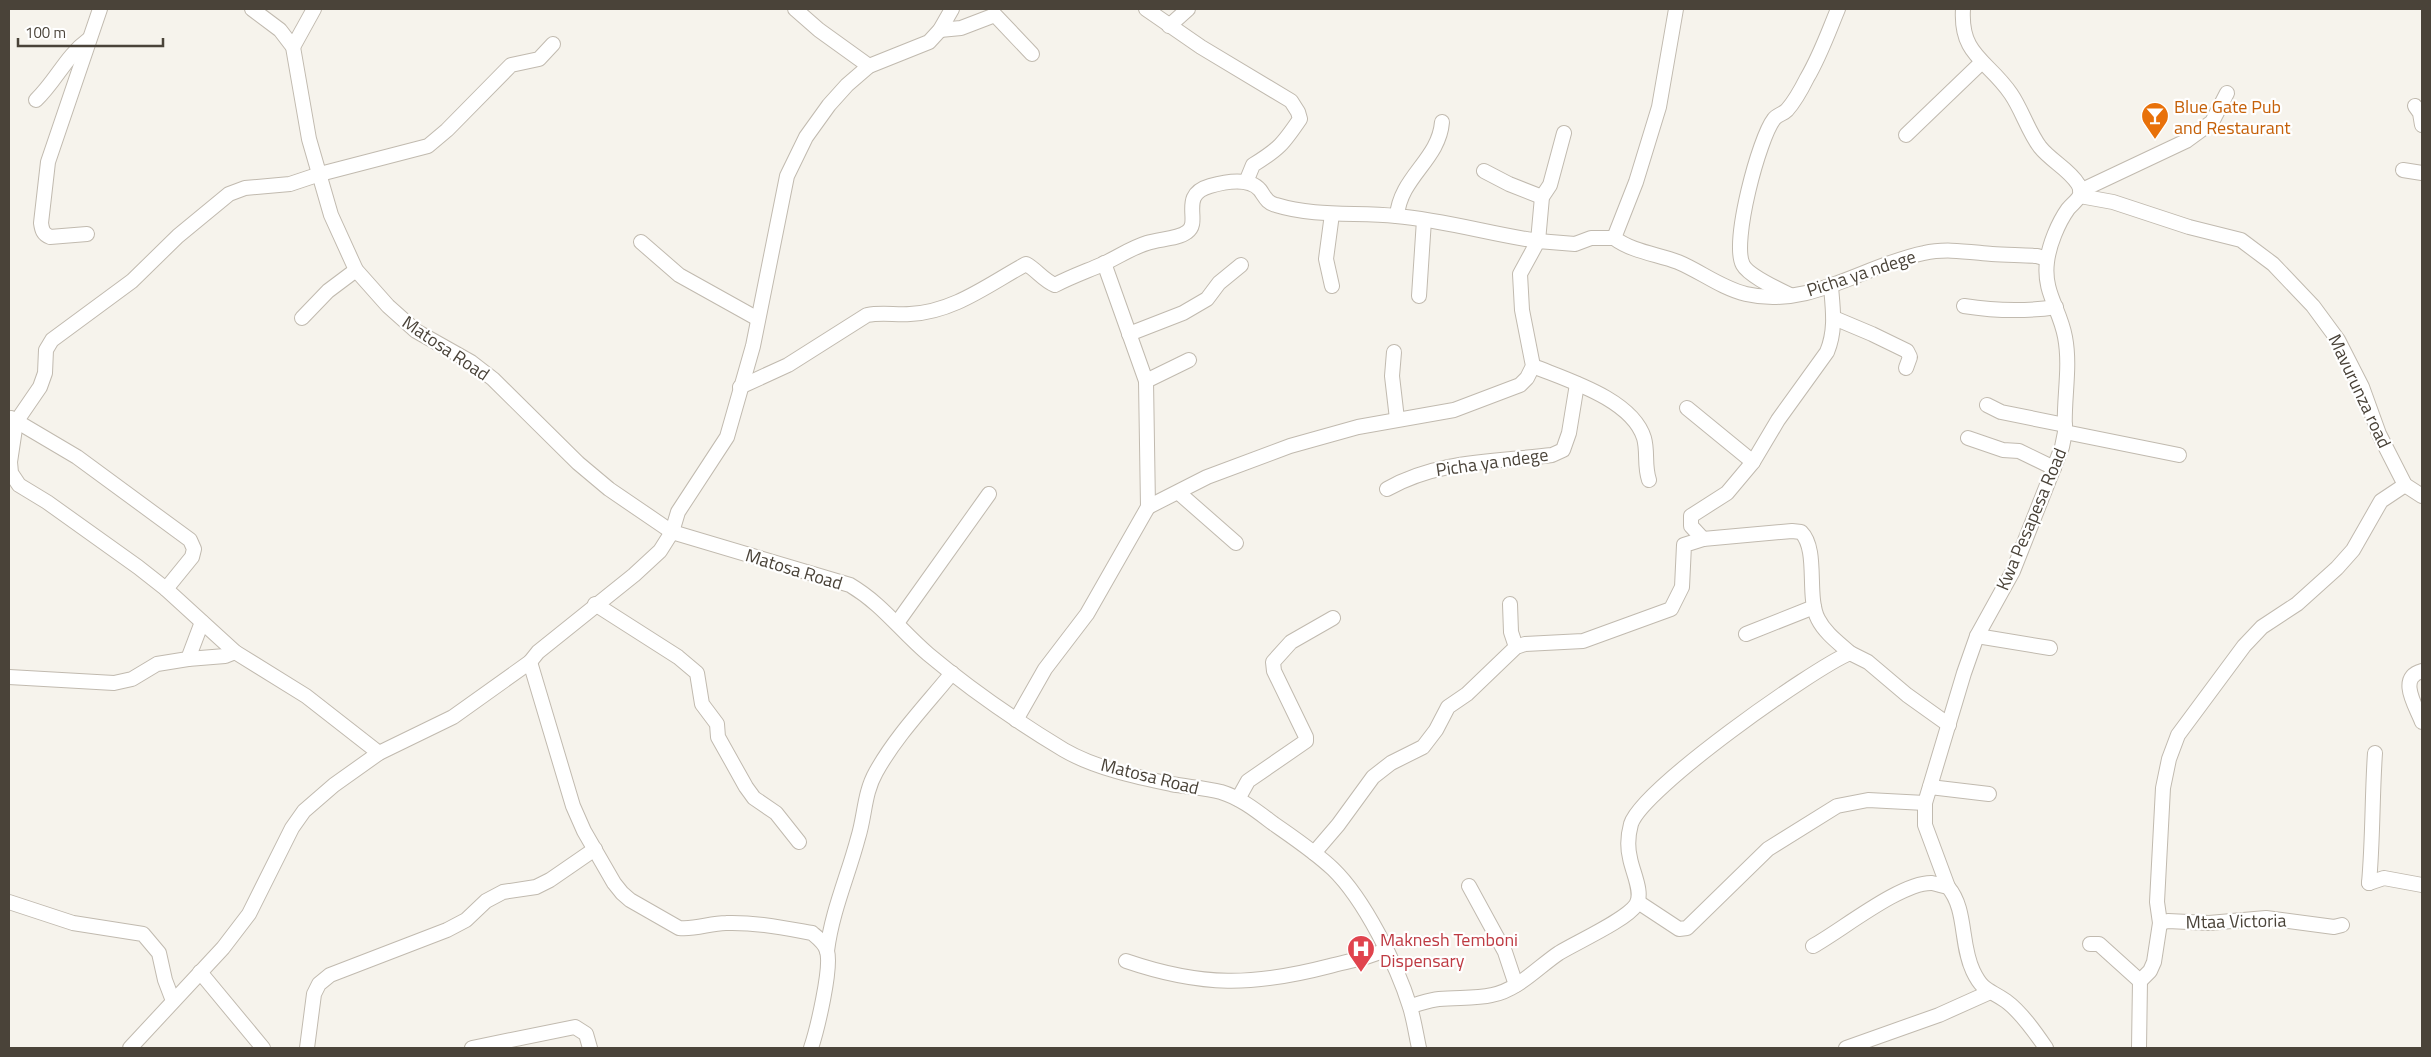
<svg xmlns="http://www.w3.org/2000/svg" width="2431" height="1057" viewBox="0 0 2431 1057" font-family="'Titillium Web',sans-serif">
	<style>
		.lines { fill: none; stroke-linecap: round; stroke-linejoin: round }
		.minor-casing { stroke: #c1baaf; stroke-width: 16 }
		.minor { stroke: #fff; stroke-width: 14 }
		.labels { text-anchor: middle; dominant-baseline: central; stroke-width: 4.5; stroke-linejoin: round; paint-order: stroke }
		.food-label { font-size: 18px; fill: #c56008; stroke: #fff; text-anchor: start }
		.street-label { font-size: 18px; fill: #4a4339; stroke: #fff }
		.health-label { font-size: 18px; fill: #be3a42; stroke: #fff; text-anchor: start }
	</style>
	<rect width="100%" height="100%" fill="#f6f3ec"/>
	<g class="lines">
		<defs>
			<g id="minor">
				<path d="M252,9l28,21 13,17 16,92 22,76 25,55 32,36 28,25 55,31 22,17 85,84 31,26 63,43 178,53c32,19 50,45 78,69 43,36 88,67 136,96 31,18 73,27 107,34 17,3 34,4 50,8 20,6 37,20 53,32 20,14 41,28 59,45 31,30 64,96 77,138 4,13 6,27 9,41"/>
				<polyline points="795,9 819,30 869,66"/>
				<path d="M1146,9l55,38 90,54 7,11 2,7c-17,25 -21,30 -47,46l-7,17"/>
				<path d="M1676,9l-17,98 -23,75 -22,56c19,14 43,16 64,24 22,9 43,26 68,32 64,15 118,-29 178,-41 22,-5 45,-1 68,1 15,1 30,1 45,2l10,3"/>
				<polyline points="1169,26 1188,9"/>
				<polyline points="940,30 961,28 995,15 1032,54"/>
				<polyline points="293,47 314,9"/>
				<path d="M36,100c20,-19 30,-44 52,-60"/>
				<polyline points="2415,106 2420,113 2422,125"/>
				<polyline points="1906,135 1982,62"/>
				<polyline points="2403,170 2422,173"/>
				<polyline points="1484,171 1509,184 1542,197"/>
				<polyline points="2080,191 2186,141 2212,122 2227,93"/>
				<polyline points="2080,196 2113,202 2189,227 2241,240 2273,264 2313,306 2338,340 2362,387 2379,434 2405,485 2422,496"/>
				<polyline points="1332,214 1326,259 1332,286"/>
				<path d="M1397,216c3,-39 42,-56 45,-94"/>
				<path d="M87,234l-37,3c-7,-3 -8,-7 -9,-14l7,-61 52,-153"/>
				<polyline points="641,242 679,275 758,319"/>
				<path d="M1790,295c-12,-6 -41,-19 -47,-30 -12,-22 16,-127 31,-146 3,-4 9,-5 13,-9 8,-9 15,-22 20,-32 13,-22 21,-45 31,-69"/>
				<polyline points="1419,296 1424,220"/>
				<path d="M1964,306c32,5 60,6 92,1"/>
				<polyline points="302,318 328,291 356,270"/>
				<polyline points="1834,318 1872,334 1907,351 1910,357 1906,368"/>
				<polyline points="1129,334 1183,313 1207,299 1219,283 1241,265"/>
				<polyline points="1394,352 1392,376 1397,419"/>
				<path d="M1533,366c34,14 99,33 111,72 4,14 0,27 5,42"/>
				<polyline points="1146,381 1189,360"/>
				<path d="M740,387l48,-22 79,-50c15,-3 28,0 43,-1 44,-2 79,-30 116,-50 11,6 17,16 29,21 15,-8 32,-14 48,-21 15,-7 28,-16 44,-21 12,-4 31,-4 40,-11 15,-10 -9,-37 23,-46 14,-4 39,-9 50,4 5,7 7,13 16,15 39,12 80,7 120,11 48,4 94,18 142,25l4,-44 8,-12 14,-52"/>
				<polyline points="1987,405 2001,412 2065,425"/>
				<polyline points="1687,408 1753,462"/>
				<polyline points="11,418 77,457 190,540 194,549 192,557 166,589"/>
				<polyline points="2065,432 2179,455"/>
				<polyline points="1968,438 2003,450 2019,451 2054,468"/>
				<path d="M1387,489c51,-29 108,-27 165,-34l11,-5 6,-17 8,-49"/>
				<polyline points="1179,493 1236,543"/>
				<polyline points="1148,507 1207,477 1290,446 1358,427 1454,410 1520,385 1527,378 1533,366 1522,310 1520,274 1538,241 1575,244 1591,238 1614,238"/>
				<path d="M1703,539l-12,-13v-10l36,-23 26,-31 25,-42 49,-68c9,-22 6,-42 4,-65"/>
				<polyline points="595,604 678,657 697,673 702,704 717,724 718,737 746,787 754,798 776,813 799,842"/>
				<polyline points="1510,604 1511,632 1516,647"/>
				<polyline points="897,623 989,494"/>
				<polyline points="1746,634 1814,607"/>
				<polyline points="1977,636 2050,648"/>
				<polyline points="188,659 225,656 235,652"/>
				<path d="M530,662l43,144 11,25 30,52 8,10 8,7 49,28c16,2 31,-5 47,-5 29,-1 58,5 86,10 6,5 13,10 15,18 5,17 -10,79 -16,97"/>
				<path d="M2422,671c-25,7 -6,35 0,51"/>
				<polyline points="9,677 114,683 132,679 157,664 188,659 202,622"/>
				<polyline points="1016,720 1045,669 1087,614 1148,507 1146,381 1104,263"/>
				<polyline points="379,753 306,696 235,652 166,589 138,567 47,502 19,485 11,473 10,462 16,422 40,387 45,373 46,350 52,340 132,281 178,236 229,194 245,188 290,184 320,174 428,146 447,130 511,65 539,59 553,44"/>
				<polyline points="1930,787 1989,794"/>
				<polyline points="1238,799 1248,781 1306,741 1306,737 1274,671 1273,662 1291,642 1333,618"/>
				<path d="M1314,853l24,-28 35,-48 18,-14 32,-16 13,-17 12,-23 19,-13 49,-47 9,-3 58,-3 88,-32 11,-22 2,-42 19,-6 89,-8 9,1c18,18 5,64 17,87 7,14 21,24 32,34"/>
				<path d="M2369,883c4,-44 3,-87 6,-130"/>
				<polyline points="2369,883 2384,878 2422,885"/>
				<polyline points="1469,886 1505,952 1516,985"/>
				<path d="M1948,887l-23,-62v-22l39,-130 13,-37 36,-65 49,-124 3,-15c-2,-31 6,-64 0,-95 -5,-28 -22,-45 -18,-75 2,-17 11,-39 21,-53 4,-5 10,-9 12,-14 1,-4 0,-8 -2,-11 -9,-15 -27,-23 -38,-37 -12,-16 -18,-37 -29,-53 -23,-34 -51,-38 -48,-85"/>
				<polyline points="9,902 73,923 143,934 159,953 165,980 173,1001"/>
				<polyline points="1638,902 1679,929 1687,928 1768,849 1837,806 1868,800 1925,803"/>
				<polyline points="2160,923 2168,921 2209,923 2266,918 2334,927 2342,925"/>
				<polyline points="2090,944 2099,944 2140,981"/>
				<path d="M1813,946c29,-16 88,-64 119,-63 5,1 11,3 16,4 19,22 12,57 25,84 10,21 16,18 33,30 15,11 29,31 40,47"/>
				<path d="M827,951c5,-40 21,-75 31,-113 7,-22 6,-45 18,-66 20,-36 50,-67 76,-99"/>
				<path d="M1126,961c76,26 127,25 204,5 19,-5 38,-8 55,-16"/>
				<polyline points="200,972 263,1048"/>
				<path d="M1410,1006c9,-2 19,-6 29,-7 18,-2 36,0 53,-4 26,-5 46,-28 67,-42 18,-11 67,-33 77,-48 8,-12 -4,-34 -6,-47 -3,-12 -2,-23 1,-34 11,-35 181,-155 219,-171l18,9 39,33 42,30"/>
				<polyline points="130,1048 223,948 249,914 292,828 304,811 334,785 379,753 453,717 530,662 538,652 634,575 660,551 672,532 678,512 727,437 753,346 787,176 806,137 829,105 847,85 869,66 929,42 940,30 952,9"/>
				<polyline points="307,1048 314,994 319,984 330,975 447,930 466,920 486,901 503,892 536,887 550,880 595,849"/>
				<polyline points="472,1048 575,1027 586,1034 590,1048"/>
				<polyline points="1846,1048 1939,1015 1988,993"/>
				<polyline points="2139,1048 2140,981 2150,971 2154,962 2160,923 2157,902 2163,788 2169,759 2178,735 2244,646 2262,627 2297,604 2337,568 2353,550 2381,501 2405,485"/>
			</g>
		</defs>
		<use href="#minor" class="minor-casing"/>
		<use href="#minor" class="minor"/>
	</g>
	<defs>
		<symbol id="bar-pin" viewBox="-11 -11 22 30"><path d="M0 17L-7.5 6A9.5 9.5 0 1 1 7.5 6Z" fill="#e8710a" stroke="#fff"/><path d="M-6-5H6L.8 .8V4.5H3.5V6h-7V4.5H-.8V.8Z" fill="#fff"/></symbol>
		<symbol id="hospital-pin" viewBox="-11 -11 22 30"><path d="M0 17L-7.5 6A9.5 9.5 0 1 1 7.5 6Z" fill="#e0444e" stroke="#fff"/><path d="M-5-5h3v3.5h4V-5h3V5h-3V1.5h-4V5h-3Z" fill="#fff"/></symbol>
	</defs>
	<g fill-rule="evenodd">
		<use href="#bar-pin" x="2139" y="100" width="32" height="43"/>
		<use href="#hospital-pin" x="1345" y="933" width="32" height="43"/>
	</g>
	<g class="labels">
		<g class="food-label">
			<text x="2174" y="106">Blue Gate Pub<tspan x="2174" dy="21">and Restaurant</tspan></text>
		</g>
		<g class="street-label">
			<text transform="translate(1861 273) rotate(-18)">Picha ya ndege</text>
			<text transform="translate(446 348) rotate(34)">Matosa Road</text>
			<text transform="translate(2360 391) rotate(65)">Mavurunza road</text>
			<text transform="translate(1492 462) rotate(-8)">Picha ya ndege</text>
			<text transform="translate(2031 519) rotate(-67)">Kwa Pesapesa Road</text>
			<text transform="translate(794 569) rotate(17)">Matosa Road</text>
			<text transform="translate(1150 776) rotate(14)">Matosa Road</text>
			<text transform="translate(2236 921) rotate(-1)">Mtaa Victoria</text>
		</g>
		<g class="health-label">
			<text x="1380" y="939">Maknesh Temboni<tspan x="1380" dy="21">Dispensary</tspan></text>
		</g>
	</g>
	<rect width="2431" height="1057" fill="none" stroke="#4a4339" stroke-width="20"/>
	<path d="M18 38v8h145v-8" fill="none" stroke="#4a4339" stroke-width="2.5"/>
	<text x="25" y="38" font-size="15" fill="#4a4339" stroke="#ffffff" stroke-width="4" paint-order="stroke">100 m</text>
</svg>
